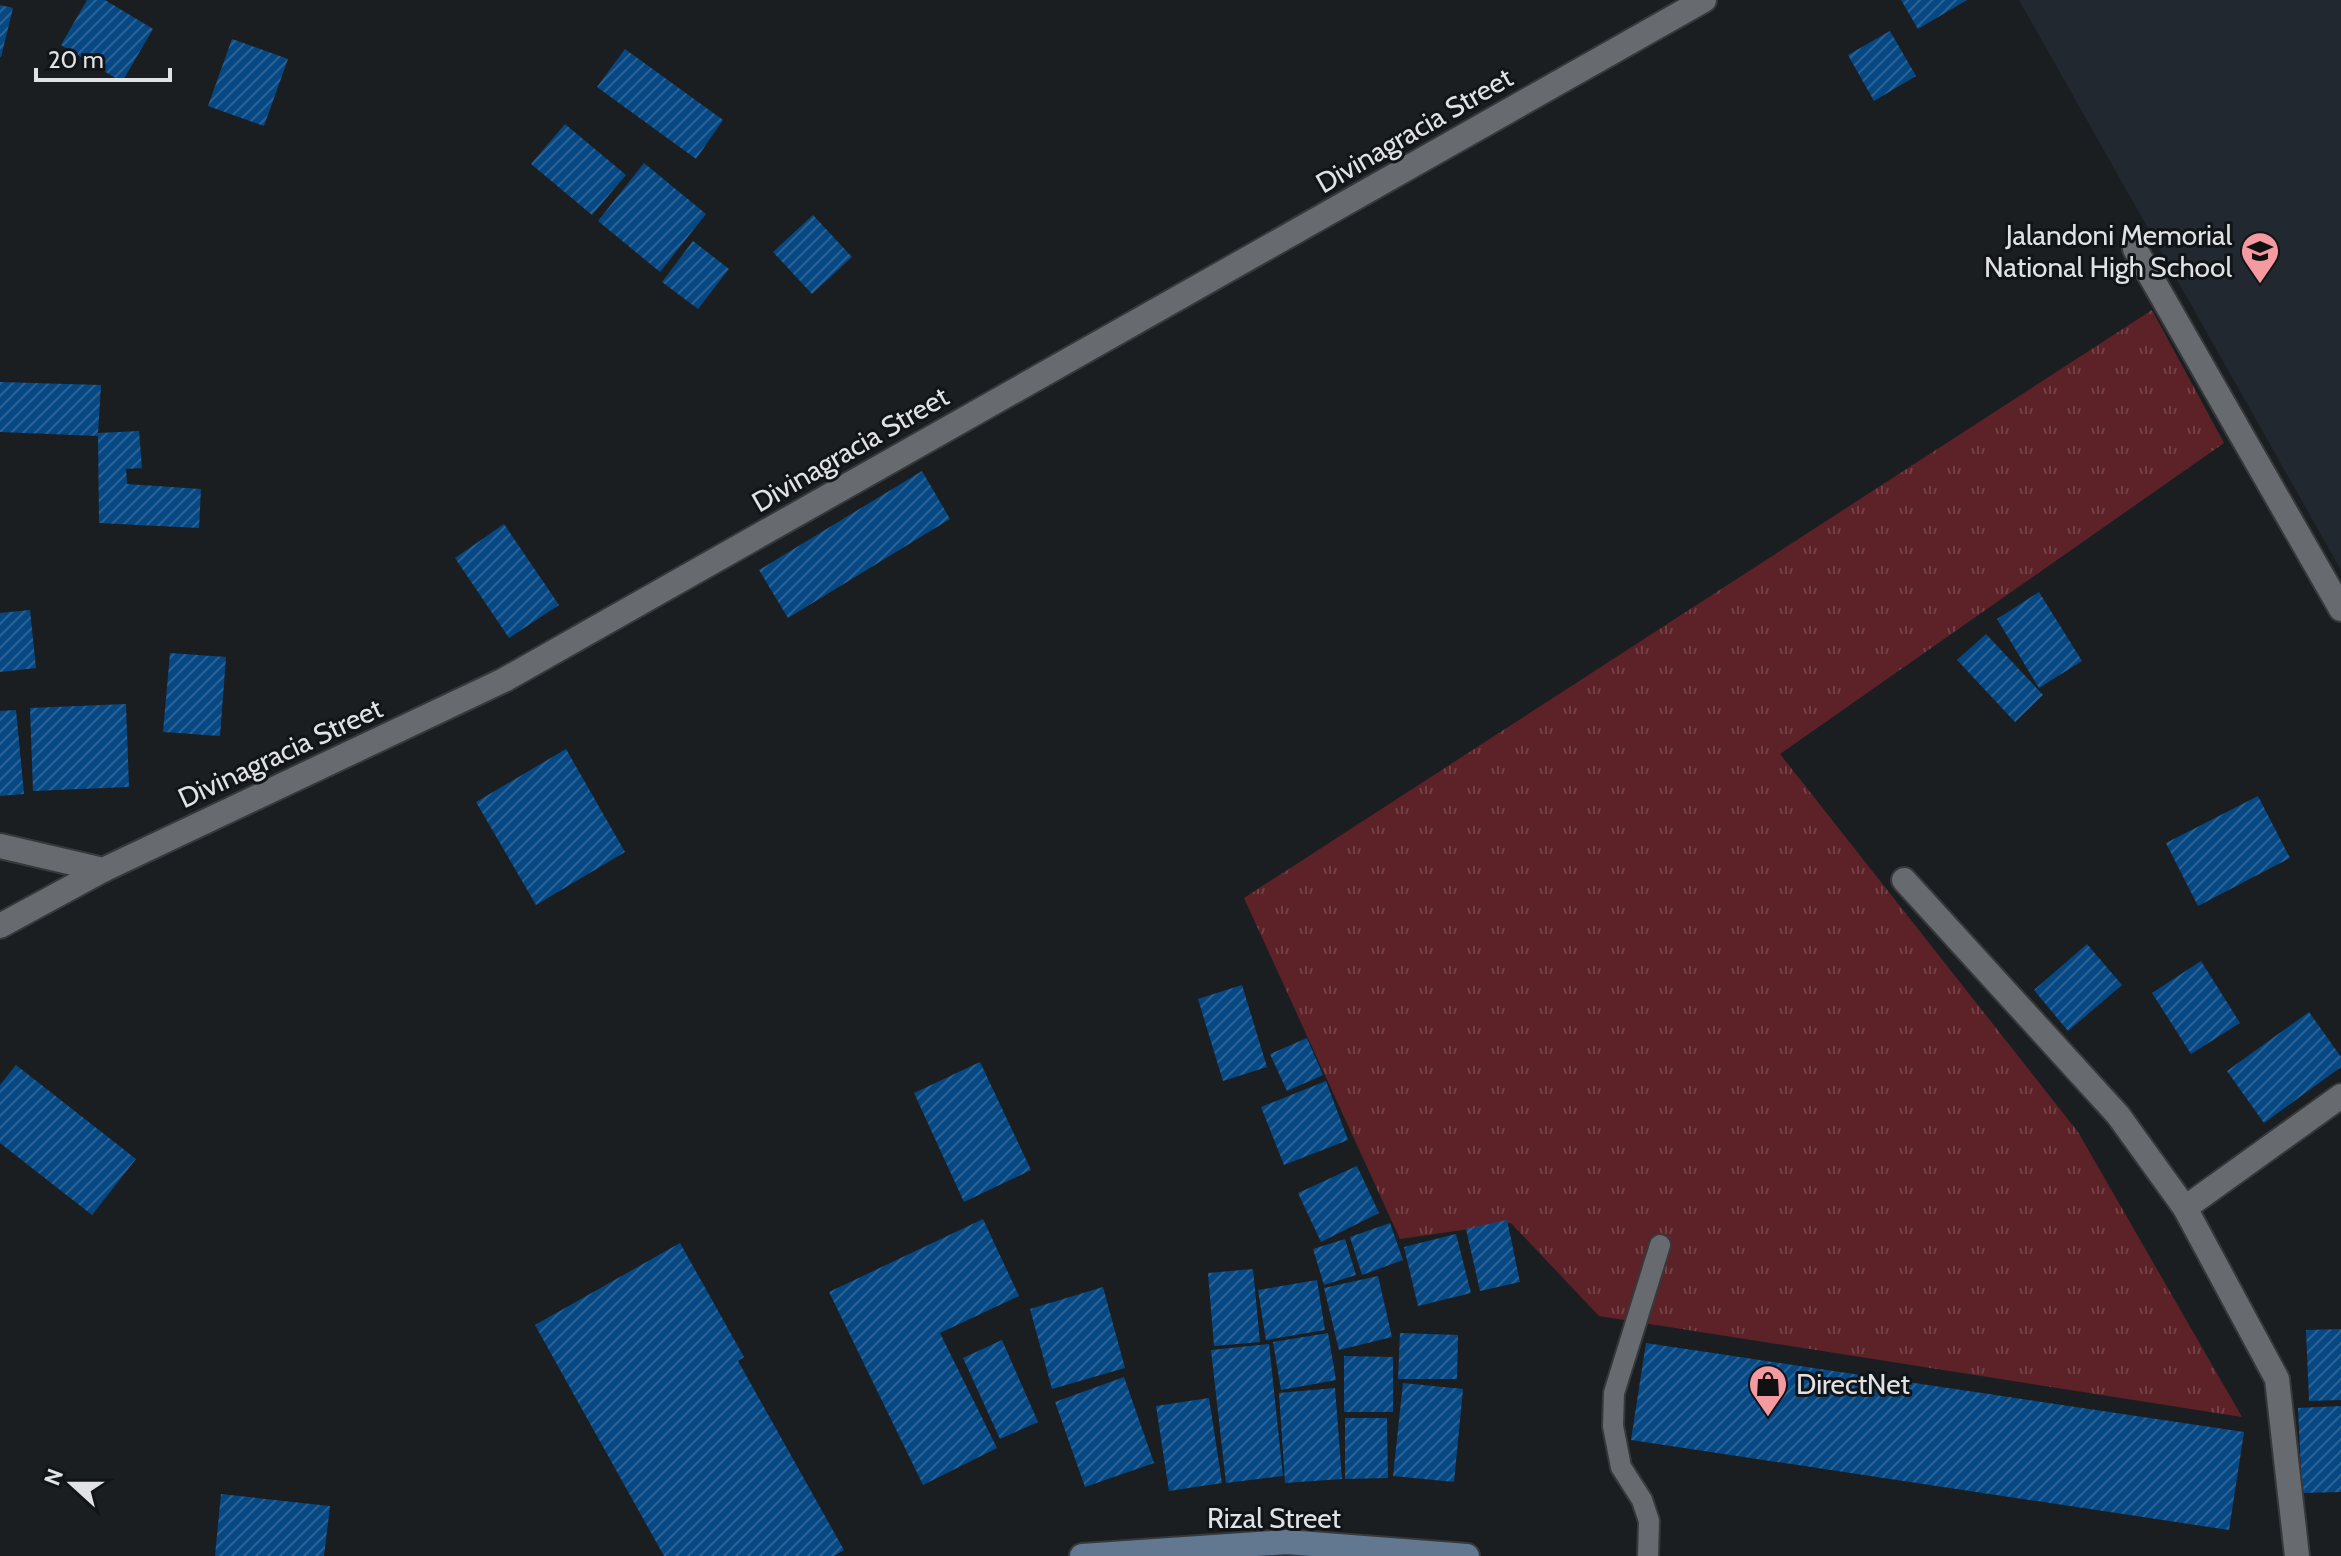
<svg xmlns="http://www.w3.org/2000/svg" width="2341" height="1556" viewBox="0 0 2341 1556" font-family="Cabin,sans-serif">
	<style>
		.built { fill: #222830 }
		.grass { fill: url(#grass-tufts) }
		.building { fill: url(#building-hatch) }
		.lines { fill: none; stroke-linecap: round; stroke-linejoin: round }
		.service-casing { stroke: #36383a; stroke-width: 24 }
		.pedestrian-casing { stroke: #36383a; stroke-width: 28 }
		.minor-casing { stroke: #36383a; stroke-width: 28 }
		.tertiary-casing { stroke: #36383a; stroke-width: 28 }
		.secondary-casing { stroke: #36383a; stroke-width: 28 }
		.service { stroke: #676a6e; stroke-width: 20 }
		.pedestrian { stroke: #676a6e; stroke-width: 24 }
		.minor { stroke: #676a6e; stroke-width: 24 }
		.tertiary { stroke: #676a6e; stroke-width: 24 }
		.secondary { stroke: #627890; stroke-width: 24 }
		.labels { text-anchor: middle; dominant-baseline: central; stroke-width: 6; stroke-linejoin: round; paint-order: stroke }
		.street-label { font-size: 28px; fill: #e1e2e5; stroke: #121518 }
		.poi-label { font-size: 28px; fill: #e1e2e5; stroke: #121518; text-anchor: end }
	</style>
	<defs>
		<pattern id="grass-tufts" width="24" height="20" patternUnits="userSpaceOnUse" patternTransform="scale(2)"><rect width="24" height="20" fill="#5c2228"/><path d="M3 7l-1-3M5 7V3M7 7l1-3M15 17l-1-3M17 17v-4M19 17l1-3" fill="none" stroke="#734247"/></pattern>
		<pattern id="building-hatch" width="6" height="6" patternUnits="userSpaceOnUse" patternTransform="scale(2)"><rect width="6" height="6" fill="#064884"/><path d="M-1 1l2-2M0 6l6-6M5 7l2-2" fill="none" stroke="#2a6295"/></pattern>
	</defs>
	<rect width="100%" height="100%" fill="#1b1e21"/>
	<polygon class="built" points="2019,0 2341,0 2341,570"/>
	<polygon class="grass" points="2152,310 2224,443 1780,754 2078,1132 2242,1417 1599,1316 1511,1223 1400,1239 1244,898"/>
	<g class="building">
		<polygon points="87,0 105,0 153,29 122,82 61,45"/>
		<polygon points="1901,0 1967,0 1918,29"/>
		<polygon points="0,5 13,8 1,57 0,57"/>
		<polygon points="1890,31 1916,76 1874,101 1848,55"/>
		<polygon points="232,39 288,59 264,126 208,106"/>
		<polygon points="625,49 723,120 696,159 597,87"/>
		<polygon points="565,124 626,175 592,215 531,164"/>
		<polygon points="644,163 706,214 660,272 598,221"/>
		<polygon points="813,215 852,257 812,294 773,252"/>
		<polygon points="693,241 729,269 698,309 662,282"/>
		<polygon points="0,382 101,385 98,433 139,431 142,468 126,469 127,484 201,489 199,528 99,523 98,436 0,432"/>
		<polygon points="922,471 950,519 788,618 759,570"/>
		<polygon points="504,524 559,605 509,638 455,558"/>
		<polygon points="2039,592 2082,661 2039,688 1997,619"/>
		<polygon points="30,610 36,668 0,672 0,613"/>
		<polygon points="1986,634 2043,695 2015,722 1957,660"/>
		<polygon points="170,653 226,657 220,736 163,732"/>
		<polygon points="126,704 129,787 33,791 30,708"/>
		<polygon points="16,710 24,794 0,796 0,711"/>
		<polygon points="566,749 625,852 536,905 476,802"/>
		<polygon points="2258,796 2290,858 2198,906 2166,843"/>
		<polygon points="2087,944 2122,985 2068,1031 2034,990"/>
		<polygon points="2201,961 2240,1023 2191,1054 2152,993"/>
		<polygon points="1242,985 1267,1067 1223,1081 1198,999"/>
		<polygon points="2309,1012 2341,1057 2341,1067 2264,1123 2227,1071"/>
		<polygon points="1307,1038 1323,1075 1287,1091 1270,1054"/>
		<polygon points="980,1062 1031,1170 964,1202 914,1093"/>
		<polygon points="16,1065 136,1159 92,1215 0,1143 0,1085"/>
		<polygon points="1326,1081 1348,1140 1284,1165 1261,1107"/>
		<polygon points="1357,1166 1379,1213 1321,1242 1298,1193"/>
		<polygon points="983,1219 1019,1296 940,1333 997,1448 923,1485 829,1292"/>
		<polygon points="1507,1220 1520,1282 1480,1291 1466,1229"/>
		<polygon points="1390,1223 1403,1260 1362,1275 1350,1237"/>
		<polygon points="1456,1234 1471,1293 1418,1306 1404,1247"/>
		<polygon points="1345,1239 1356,1275 1324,1285 1313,1249"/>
		<polygon points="680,1243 744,1357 738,1361 844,1550 834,1556 664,1556 535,1325"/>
		<polygon points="1253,1269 1260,1342 1214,1346 1208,1273"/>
		<polygon points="1378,1276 1392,1337 1339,1350 1324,1288"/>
		<polygon points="1317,1280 1325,1330 1266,1340 1258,1290"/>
		<polygon points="1103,1287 1125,1368 1052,1389 1030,1309"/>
		<polygon points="2341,1329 2341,1400 2309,1401 2306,1330"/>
		<polygon points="1328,1333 1336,1380 1281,1390 1273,1342"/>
		<polygon points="1400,1333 1458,1335 1457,1379 1398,1379"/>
		<polygon points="1002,1340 1038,1422 1000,1439 963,1358"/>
		<polygon points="1646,1343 2244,1432 2229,1530 1631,1440"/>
		<polygon points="1269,1344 1283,1476 1226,1483 1211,1350"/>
		<polygon points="1344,1356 1393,1357 1393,1412 1344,1412"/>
		<polygon points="1124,1377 1154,1463 1085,1487 1055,1402"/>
		<polygon points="1403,1383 1463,1389 1454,1482 1393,1476"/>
		<polygon points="1335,1388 1342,1479 1285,1483 1279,1393"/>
		<polygon points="1209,1398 1222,1483 1169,1491 1156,1406"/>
		<polygon points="2341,1406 2341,1492 2302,1493 2298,1408"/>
		<polygon points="1345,1418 1387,1418 1388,1478 1345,1479"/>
		<polygon points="221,1494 330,1506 324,1556 215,1556"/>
	</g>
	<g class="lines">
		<defs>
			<polyline id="service" points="1648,1556 1649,1521 1642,1500 1621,1467 1613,1426 1614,1393 1660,1245"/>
			<g id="pedestrian">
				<polyline points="1904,880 2118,1115 2185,1208 2277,1379 2297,1556"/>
				<polyline points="2185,1208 2341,1096"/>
			</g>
			<g id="minor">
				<polyline points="2135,249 2341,609"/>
				<polyline points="0,926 103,870"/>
			</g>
			<polyline id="tertiary" points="0,846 103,870 504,680 1704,0"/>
			<polyline id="secondary" points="1082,1556 1286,1542 1467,1556"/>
		</defs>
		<use href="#service" class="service-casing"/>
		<use href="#pedestrian" class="pedestrian-casing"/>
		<use href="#minor" class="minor-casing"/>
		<use href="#tertiary" class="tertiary-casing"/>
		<use href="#secondary" class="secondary-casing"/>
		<use href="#service" class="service"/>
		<use href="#pedestrian" class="pedestrian"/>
		<use href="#minor" class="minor"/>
		<use href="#tertiary" class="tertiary"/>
		<use href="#secondary" class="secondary"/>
	</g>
	<defs>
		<symbol id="school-pin" viewBox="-11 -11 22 30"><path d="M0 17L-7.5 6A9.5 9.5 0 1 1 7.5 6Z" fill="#f49aa0" stroke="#121518"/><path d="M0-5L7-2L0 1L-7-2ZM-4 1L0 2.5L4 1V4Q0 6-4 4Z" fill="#111"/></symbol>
		<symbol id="shop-pin" viewBox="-11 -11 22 30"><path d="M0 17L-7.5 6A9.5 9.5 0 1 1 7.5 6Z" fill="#f49aa0" stroke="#121518"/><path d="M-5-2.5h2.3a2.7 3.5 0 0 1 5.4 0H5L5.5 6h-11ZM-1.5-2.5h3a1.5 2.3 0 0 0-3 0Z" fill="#111"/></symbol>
	</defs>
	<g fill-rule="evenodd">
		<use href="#school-pin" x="2238" y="229" width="44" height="60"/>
		<use href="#shop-pin" x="1746" y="1362" width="44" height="60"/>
	</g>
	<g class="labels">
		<g class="street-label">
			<text transform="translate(1414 130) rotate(-30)">Divinagracia Street</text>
			<text transform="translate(850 449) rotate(-30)">Divinagracia Street</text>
			<text transform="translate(280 753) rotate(-25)">Divinagracia Street</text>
			<text x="1274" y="1518">Rizal Street</text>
		</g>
		<g class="poi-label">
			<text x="2232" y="235">Jalandoni Memorial<tspan x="2232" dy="32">National High School</tspan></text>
			<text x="1796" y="1384" text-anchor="start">DirectNet</text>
		</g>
	</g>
	<g transform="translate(72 1484) rotate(291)" stroke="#121518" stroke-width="6" paint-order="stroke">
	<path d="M0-6L14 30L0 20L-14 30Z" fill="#e1e2e5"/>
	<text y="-12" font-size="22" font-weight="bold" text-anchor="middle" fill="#e1e2e5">N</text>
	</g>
	<path d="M36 68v12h134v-12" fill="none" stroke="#e1e2e5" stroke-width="4"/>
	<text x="48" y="68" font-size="24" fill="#e1e2e5" stroke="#121518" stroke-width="6" paint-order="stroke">20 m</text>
</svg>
